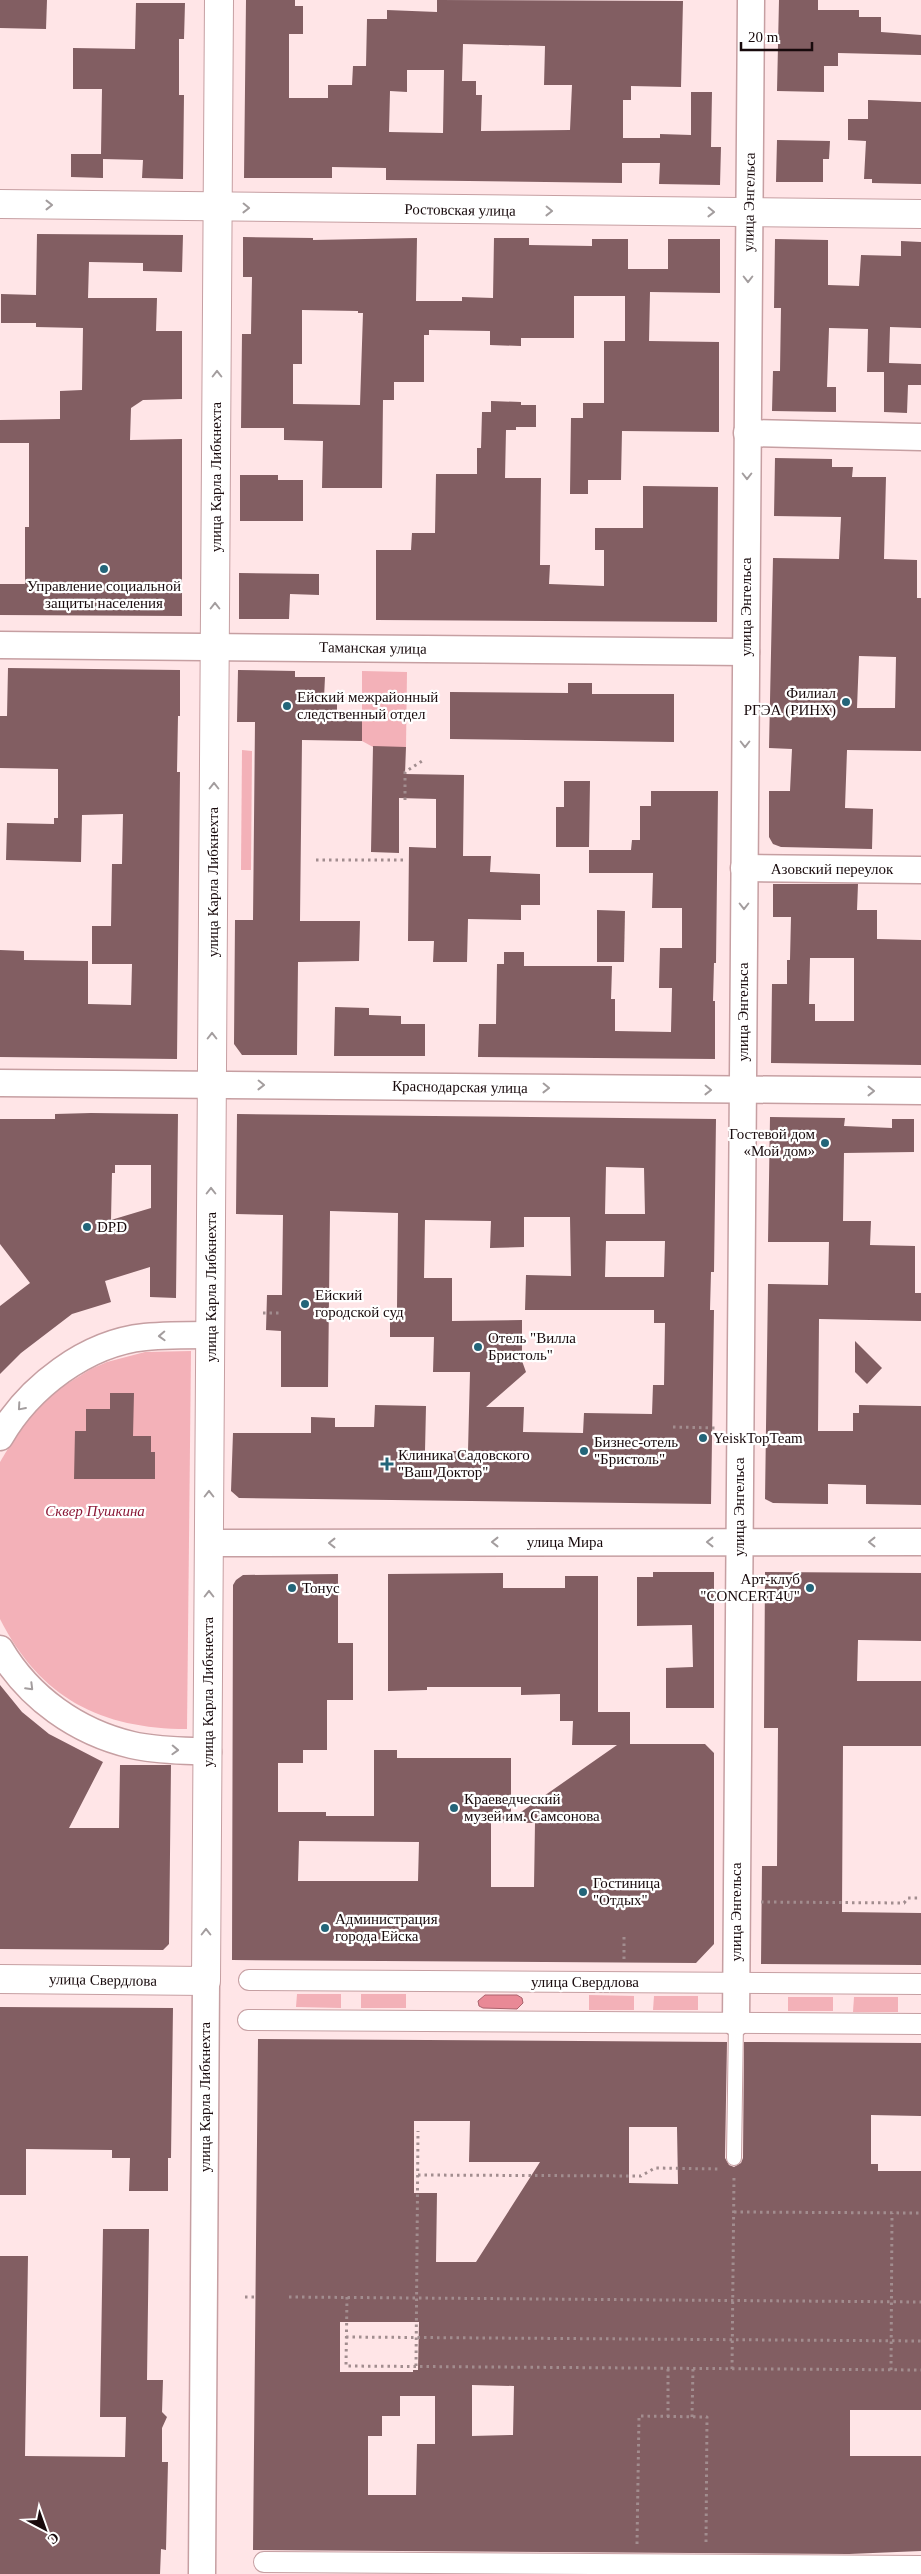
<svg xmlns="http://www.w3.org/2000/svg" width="921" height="2574" viewBox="0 0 921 2574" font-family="Georgia,serif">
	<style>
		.green { fill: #f3b1b8 }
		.water { fill: #e98996; stroke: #aa636d }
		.building { fill: #825e62; fill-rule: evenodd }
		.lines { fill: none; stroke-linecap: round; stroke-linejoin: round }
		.service-casing { stroke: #c69fa2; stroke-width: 16 }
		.pedestrian-casing { stroke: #c69fa2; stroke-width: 22 }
		.minor-casing { stroke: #c69fa2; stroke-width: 29 }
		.tertiary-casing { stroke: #c69fa2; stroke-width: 30 }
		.path { stroke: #a28d8f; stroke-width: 3; stroke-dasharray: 2.5 4; stroke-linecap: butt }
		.service { stroke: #fff; stroke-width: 14 }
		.pedestrian { stroke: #fff; stroke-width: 20 }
		.minor { stroke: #fff; stroke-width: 26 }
		.tertiary { stroke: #fff; stroke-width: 28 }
		.oneway { stroke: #a39d9e }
		.poi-dot { fill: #236579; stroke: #fff; stroke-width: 2 }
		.labels { text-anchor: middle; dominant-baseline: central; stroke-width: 4.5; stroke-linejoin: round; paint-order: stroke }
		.street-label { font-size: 15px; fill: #180a0c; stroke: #fff }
		.poi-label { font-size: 15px; fill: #180a0c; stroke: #fff; text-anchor: start }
		.park-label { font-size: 15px; font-style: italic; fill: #8c1a38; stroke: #fff }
	</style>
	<rect width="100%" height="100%" fill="#ffe5e7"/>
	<g class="green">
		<polygon points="362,671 407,672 406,747 373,747 362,741"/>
		<polygon points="242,750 252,751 251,870 241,870"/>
		<path d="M191,1351l-4,378c-86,0 -147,-31 -187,-110v-157l24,-40 33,-32 34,-21 16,-7 38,-10z"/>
		<polygon points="297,1994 341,1994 341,2008 296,2007"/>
		<rect x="361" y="1994" width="45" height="14"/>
		<polygon points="589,1995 634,1996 634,2010 589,2010"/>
		<polygon points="654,1996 698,1996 698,2010 653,2010"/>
		<rect x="788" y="1997" width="45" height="14"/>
		<polygon points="854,1997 898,1997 898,2012 853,2012"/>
	</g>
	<polygon class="water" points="485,1995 517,1995 522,1998 523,2003 517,2009 483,2008 479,2006 478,2001"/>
	<g class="building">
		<polygon points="0,0 47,0 46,29 0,28"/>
		<path d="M246,0h49v6h8v28h-14v64h39v-13h24l1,-19h13l1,-47h20v-9l50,2v-12l246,1 -2,86 -50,-1v14h-8v38h37v-4l31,1v-43h21l-1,55h10l-1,38 -61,-1 1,-21h-38v20l-236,-3v-12l-54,-1v11h-88zM463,44l82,2 -1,39h28l-2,45 -89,1 1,-36h-6v-14h-14zM407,70h37l-1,63 -54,-1 1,-41 17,1z"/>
		<polygon points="779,0 818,0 818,10 859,10 859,17 881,17 881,32 921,35 921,55 838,53 838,66 824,66 824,92 777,91"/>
		<polygon points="136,3 185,3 184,39 179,39 179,95 184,95 183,179 142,178 143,160 103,159 103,178 71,177 71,154 101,154 102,89 73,89 73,48 135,49"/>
		<polygon points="868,100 921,102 921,184 872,183 872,179 864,179 866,141 848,140 848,119 868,119"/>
		<polygon points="777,140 830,141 829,159 823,159 823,182 776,182"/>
		<polygon points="37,234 183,235 182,272 143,271 143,263 89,262 88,298 157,298 156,331 182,331 182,399 143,400 131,408 130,440 182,439 182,616 0,615 0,584 25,584 25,527 29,527 29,443 0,443 0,420 60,419 60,391 82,390 83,328 36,327 36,323 1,323 1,294 36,295"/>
		<path d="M243,237l70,1v2l104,-2 -1,63h46v-4l31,1 1,-60h35v7l63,1v-7h36v30h40v-30h52v54l-70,-1 -1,49 70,1v90l-97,-1 -1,49h-33v14h-18l1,-76h12v-15h21v-62h21v-45h-51v42h-53v8l-31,-1v-14l-61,-1v5h-5v47h-30v18h-11l-1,88h-60l1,-47 -39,-1v-12h-43l1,-94h9l1,-57h-9zM302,310l56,1v2h5l-3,92 -67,-1v-40h9z"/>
		<polygon points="775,239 828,240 828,285 859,286 861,255 901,256 901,241 921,242 921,328 890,327 889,363 921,364 921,385 908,385 907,413 884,412 884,372 867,372 868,329 829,328 827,387 836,387 836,412 772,411 773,371 780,371 781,308 774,308"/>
		<polygon points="491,401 521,402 521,405 536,405 536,427 516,427 516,430 506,430 505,478 541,478 540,565 550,565 549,584 604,586 604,550 595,550 595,528 643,528 643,486 718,487 717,622 376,620 376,550 411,550 412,533 435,533 436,474 477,474 477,448 481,448 482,412 491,412"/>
		<path d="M775,458l57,1v8h21l-1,10h34l-2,82 33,1v38h4v153l-74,-1 -2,58 28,1 -1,40 -91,-2 -8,-3 -4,-7v-46h21l2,-42 -23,-1 4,-190 66,1 2,-42 -67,-1zM859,656l37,1 -1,51h-38z"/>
		<polygon points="240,475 278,475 278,480 303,480 303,521 240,521"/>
		<polygon points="239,573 319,574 319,595 290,594 289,619 239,619"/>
		<polygon points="8,668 180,670 180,716 178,716 177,772 180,772 177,1059 0,1057 0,950 24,951 24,960 88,961 88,1004 131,1005 132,964 92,964 92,926 111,926 112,864 122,864 123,814 82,815 81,862 6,860 7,823 54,824 54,818 58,818 58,769 0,768 0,716 7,716"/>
		<polygon points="238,670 295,671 295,677 325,677 324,698 337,698 337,715 362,715 362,741 302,740 300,921 360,921 359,961 298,962 297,1055 242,1055 234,1044 235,920 253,920 255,722 237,722"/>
		<polygon points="568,683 592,683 592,694 674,694 674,742 450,739 450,692 568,693"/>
		<polygon points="373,746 406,747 405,774 464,775 463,856 491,856 490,872 540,874 540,905 521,905 521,920 468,919 467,962 433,962 434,941 408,941 409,847 436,848 436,799 399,798 399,853 371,852"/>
		<polygon points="564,781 590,781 589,847 556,847 556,807 564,807"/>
		<polygon points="651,791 718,791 716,963 714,963 713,1001 715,1001 715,1059 478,1057 479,1024 496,1024 497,964 504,964 504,952 524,952 524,966 612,966 611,999 615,999 615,1031 671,1032 672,988 659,988 660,948 682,948 682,908 652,908 653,873 589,873 589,850 631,850 632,840 640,840 640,806 651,806"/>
		<path d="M773,884h85l-1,26h20v29l44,1v125l-150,-2 1,-79h15v-24h3l1,-43h-18zM810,958h44v63h-39v-17h-6z"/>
		<polygon points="597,910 625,911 624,962 597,962"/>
		<polygon points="335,1007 369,1008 369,1015 401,1016 401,1024 425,1024 425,1056 334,1056"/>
		<path d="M91,1113l87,1 -2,184 -26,-1v-30l-45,14 6,21 -39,12 -51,39 -21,21v-68l30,-23 -30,-39v-125h55v-5zM115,1165h36v43l-40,12 1,-47h3z"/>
		<path d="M237,1114l479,5 -2,153h-3l-1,38h4l-3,194 -472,-6 -8,-7 2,-58h78v-16l24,1v9h39l1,-22 51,1 -1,45h43l2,-79h-37l1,-35h-44v-29h7l1,-95 -68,-2 -2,176h-47v-56l-15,-1 1,-35h15l1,-80 -47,-1zM606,1167l38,1 1,46h-40zM524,1217h46l1,59 -45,-1 -1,35h129v13h11l-1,62h-11l-1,29 -68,-1 -1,20 -60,-1 1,-25h-38l40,-35 -4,-11v-41l-70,1v-43h-28l1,-58 66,1 -1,27 34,-1zM606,1241h59l-1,36h-59z"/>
		<polygon points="770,1117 845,1118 844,1126 892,1128 892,1119 914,1119 914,1152 844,1153 843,1221 871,1221 870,1245 915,1246 915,1293 921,1293 921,1321 819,1319 818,1431 853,1431 853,1413 859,1413 859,1405 921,1406 921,1505 866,1504 866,1485 828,1484 828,1504 773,1503 765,1499 768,1284 828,1285 829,1242 768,1242"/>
		<polygon points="855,1341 882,1368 867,1384 855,1372"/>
		<polygon points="110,1393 134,1393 133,1436 151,1436 151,1452 155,1452 155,1479 74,1479 75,1431 86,1431 86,1409 110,1409"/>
		<polygon points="653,1572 714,1572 714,1708 666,1708 666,1668 693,1667 692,1625 637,1626 637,1577 653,1577"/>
		<polygon points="765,1572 921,1573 921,1641 858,1640 857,1681 921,1681 921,1746 843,1746 842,1912 921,1913 921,1965 761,1964 762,1866 777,1866 778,1728 764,1728"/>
		<path d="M503,1573v15h62v-12h33v136h32v32h75l9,9v191l-18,19 -464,-3 1,-375 3,-5 7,-5 95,-1v69h15v57h-26v50h-24v13h-25v49h48v4h48v-66h23v8h114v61l106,-74h-45l1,-24h-13v-27l-39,1v-8h-94v3l-39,1v-117zM491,1822l44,1 -1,64h-43zM299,1841l120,1 -1,39h-120z"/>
		<polygon points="0,1685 22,1712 49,1734 103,1762 69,1828 119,1828 120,1765 171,1765 169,1944 163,1950 0,1949"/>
		<polygon points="0,2007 173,2008 171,2158 168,2158 168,2191 129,2191 130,2158 112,2158 112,2150 26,2149 26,2195 0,2195"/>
		<path d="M258,2039l469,3 -2,116 4,7 5,2 7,-4 2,-5 1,-116 177,1v73l-50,-1v49h7v7h43v239h-71v46h71v95l-72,3 -596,-4zM414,2121h56l-1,41h71l-64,100h-40l1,-69h-23zM629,2127h48l1,57 -49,-1zM340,2322h79l-1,48h-5v2h-73zM472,2385l42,1 -1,49 -41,1zM400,2396h35v48h-18l-1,51h-48v-59h14v-20h18z"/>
		<polygon points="103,2229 149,2229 147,2380 163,2380 162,2412 167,2417 162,2428 162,2462 168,2462 166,2550 161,2549 160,2574 0,2574 0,2256 28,2256 25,2456 125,2457 126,2417 100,2417"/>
	</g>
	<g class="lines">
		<defs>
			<polyline id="service" points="734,2158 736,2023"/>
			<g id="pedestrian">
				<polyline points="249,1980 921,1984"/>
				<polyline points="248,2020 921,2024"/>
				<polyline points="264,2562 921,2566"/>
			</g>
			<g id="minor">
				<polyline points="747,433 921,437"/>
				<polyline points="0,645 746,652"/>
				<polyline points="744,868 921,870"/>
				<polyline points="0,1083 921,1091"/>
				<path d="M0,1437c29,-50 86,-94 145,-100 21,-2 44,-2 65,-2"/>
				<polyline points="209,1543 921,1542"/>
				<path d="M0,1649c29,49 77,83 132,96 25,6 51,5 76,7"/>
				<polyline points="736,2023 751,0"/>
				<polyline points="202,2574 206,1981"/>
			</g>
			<g id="tertiary">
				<polyline points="0,204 921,214"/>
				<polyline points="0,1979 206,1981 219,0"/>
			</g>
		</defs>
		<use href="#service" class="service-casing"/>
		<use href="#pedestrian" class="pedestrian-casing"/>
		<use href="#minor" class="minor-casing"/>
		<use href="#tertiary" class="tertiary-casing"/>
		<g class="path">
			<polyline points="405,800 405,772 422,761"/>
			<polyline points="316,860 404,860"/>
			<polyline points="263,1313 282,1313"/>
			<polyline points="673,1427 716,1428"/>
			<polyline points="761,1902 904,1903 908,1898 921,1898"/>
			<polyline points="624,1937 624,1961"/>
			<polyline points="418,2175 641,2176 655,2168 719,2169"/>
			<polyline points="734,2212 921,2213"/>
			<polyline points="245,2297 256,2297"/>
			<polyline points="289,2297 921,2302"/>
			<polyline points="347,2297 346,2366 921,2370"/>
			<polyline points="346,2337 921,2341"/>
			<polyline points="416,2366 418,2131"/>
			<polyline points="732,2369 734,2176"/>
			<polyline points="891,2370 892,2213"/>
			<polyline points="668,2417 668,2368"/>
			<polyline points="692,2417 693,2368"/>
			<polyline points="637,2544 639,2416 707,2417 706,2543"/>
		</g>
		<use href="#service" class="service"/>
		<use href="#pedestrian" class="pedestrian"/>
		<use href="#minor" class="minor"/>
		<use href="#tertiary" class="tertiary"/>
	</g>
	<defs><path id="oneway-chevron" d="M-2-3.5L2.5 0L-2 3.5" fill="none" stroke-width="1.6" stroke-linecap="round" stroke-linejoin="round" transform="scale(1.25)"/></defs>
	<g class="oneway">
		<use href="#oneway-chevron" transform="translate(49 205)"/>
		<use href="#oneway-chevron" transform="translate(246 208) rotate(1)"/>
		<use href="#oneway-chevron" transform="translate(549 211) rotate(1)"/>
		<use href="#oneway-chevron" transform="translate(711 212) rotate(1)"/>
		<use href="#oneway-chevron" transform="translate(748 279) rotate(90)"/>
		<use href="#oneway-chevron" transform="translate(217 374) rotate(-90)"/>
		<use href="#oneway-chevron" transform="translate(747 476) rotate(90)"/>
		<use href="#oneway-chevron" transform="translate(215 606) rotate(-90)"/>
		<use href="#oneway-chevron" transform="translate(745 744) rotate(90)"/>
		<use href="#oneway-chevron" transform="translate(214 786) rotate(-90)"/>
		<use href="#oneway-chevron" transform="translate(744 906) rotate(90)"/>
		<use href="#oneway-chevron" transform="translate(212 1036) rotate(-90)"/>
		<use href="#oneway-chevron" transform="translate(261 1085) rotate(1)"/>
		<use href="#oneway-chevron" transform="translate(546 1088) rotate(1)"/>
		<use href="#oneway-chevron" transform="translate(708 1090) rotate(1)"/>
		<use href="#oneway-chevron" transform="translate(871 1091)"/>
		<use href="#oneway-chevron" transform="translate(211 1191) rotate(-90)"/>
		<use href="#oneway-chevron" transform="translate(162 1336) rotate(178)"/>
		<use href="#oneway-chevron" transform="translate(21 1407) rotate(131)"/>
		<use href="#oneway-chevron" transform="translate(209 1494) rotate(-90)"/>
		<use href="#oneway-chevron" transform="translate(495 1542) rotate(180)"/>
		<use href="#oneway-chevron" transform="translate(710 1542) rotate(180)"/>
		<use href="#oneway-chevron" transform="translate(872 1542) rotate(180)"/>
		<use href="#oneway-chevron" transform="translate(332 1543) rotate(180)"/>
		<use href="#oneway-chevron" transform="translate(209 1594) rotate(-90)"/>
		<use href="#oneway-chevron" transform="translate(30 1687) rotate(45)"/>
		<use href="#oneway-chevron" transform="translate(175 1750) rotate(2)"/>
		<use href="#oneway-chevron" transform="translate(206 1932) rotate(-90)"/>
	</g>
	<g class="poi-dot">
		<circle cx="104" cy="569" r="5"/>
		<circle cx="846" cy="702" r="5"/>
		<circle cx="287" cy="706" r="5"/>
		<circle cx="825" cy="1143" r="5"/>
		<circle cx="87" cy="1227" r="5"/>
		<circle cx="305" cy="1304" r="5"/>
		<circle cx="478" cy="1347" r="5"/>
		<circle cx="703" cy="1438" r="5"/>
		<circle cx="584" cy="1451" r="5"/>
		<path d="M384.5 1456.5h5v5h5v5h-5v5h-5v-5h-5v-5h5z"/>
		<circle cx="292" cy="1588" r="5"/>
		<circle cx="810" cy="1588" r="5"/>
		<circle cx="454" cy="1808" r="5"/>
		<circle cx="583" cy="1892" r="5"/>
		<circle cx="325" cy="1928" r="5"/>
	</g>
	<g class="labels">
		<g class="street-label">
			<text transform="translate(749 202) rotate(-89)">улица Энгельса</text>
			<text transform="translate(460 210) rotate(1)">Ростовская улица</text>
			<text transform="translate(216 477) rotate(-90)">улица Карла Либкнехта</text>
			<text transform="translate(746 607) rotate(-90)">улица Энгельса</text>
			<text transform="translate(373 648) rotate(1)">Таманская улица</text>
			<text x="832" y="869">Азовский переулок</text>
			<text transform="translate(213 882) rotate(-90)">улица Карла Либкнехта</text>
			<text transform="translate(743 1012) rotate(-90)">улица Энгельса</text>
			<text transform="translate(460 1087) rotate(1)">Краснодарская улица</text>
			<text transform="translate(211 1287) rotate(-90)">улица Карла Либкнехта</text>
			<text transform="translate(739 1507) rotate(-90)">улица Энгельса</text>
			<text x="565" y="1542">улица Мира</text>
			<text transform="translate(208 1692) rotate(-90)">улица Карла Либкнехта</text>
			<text transform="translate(736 1912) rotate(-90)">улица Энгельса</text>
			<text transform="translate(103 1980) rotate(1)">улица Свердлова</text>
			<text x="585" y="1982">улица Свердлова</text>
			<text transform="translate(205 2097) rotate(-90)">улица Карла Либкнехта</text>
		</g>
		<g class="poi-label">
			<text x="104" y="586" text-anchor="middle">Управление социальной<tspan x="104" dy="17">защиты населения</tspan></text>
			<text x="836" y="693" text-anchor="end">Филиал<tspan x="836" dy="17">РГЭА (РИНХ)</tspan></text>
			<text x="297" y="697">Ейский межрайонный<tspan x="297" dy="17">следственный отдел</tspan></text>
			<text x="815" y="1134" text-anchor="end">Гостевой дом<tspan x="815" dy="17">«Мой дом»</tspan></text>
			<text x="97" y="1227">DPD</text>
			<text x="315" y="1295">Ейский<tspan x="315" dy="17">городской суд</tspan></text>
			<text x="488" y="1338">Отель "Вилла<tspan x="488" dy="17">Бристоль"</tspan></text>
			<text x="713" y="1438">YeiskTopTeam</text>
			<text x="594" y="1442">Бизнес-отель<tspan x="594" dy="17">"Бристоль"</tspan></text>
			<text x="398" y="1455">Клиника Садовского<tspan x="398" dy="17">"Ваш Доктор"</tspan></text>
			<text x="800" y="1579" text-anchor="end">Арт-клуб<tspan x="800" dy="17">"CONCERT4U"</tspan></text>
			<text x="302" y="1588">Тонус</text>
			<text x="464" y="1799">Краеведческий<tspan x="464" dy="17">музей им. Самсонова</tspan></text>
			<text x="593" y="1883">Гостиница<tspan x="593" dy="17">"Отдых"</tspan></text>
			<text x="335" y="1919">Администрация<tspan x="335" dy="17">города Ейска</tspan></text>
		</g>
		<g class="park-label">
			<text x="95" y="1511">Сквер Пушкина</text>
		</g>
	</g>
	<g transform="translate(45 2529) rotate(139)" stroke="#ffffff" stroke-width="4" paint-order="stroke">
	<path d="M0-4L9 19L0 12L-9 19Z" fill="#180a0c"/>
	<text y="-8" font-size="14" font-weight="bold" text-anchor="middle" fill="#180a0c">С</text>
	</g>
	<path d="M741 42v8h71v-8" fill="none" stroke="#180a0c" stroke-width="2.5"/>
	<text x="748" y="42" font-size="15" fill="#180a0c" stroke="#ffffff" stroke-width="4" paint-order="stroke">20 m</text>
</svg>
